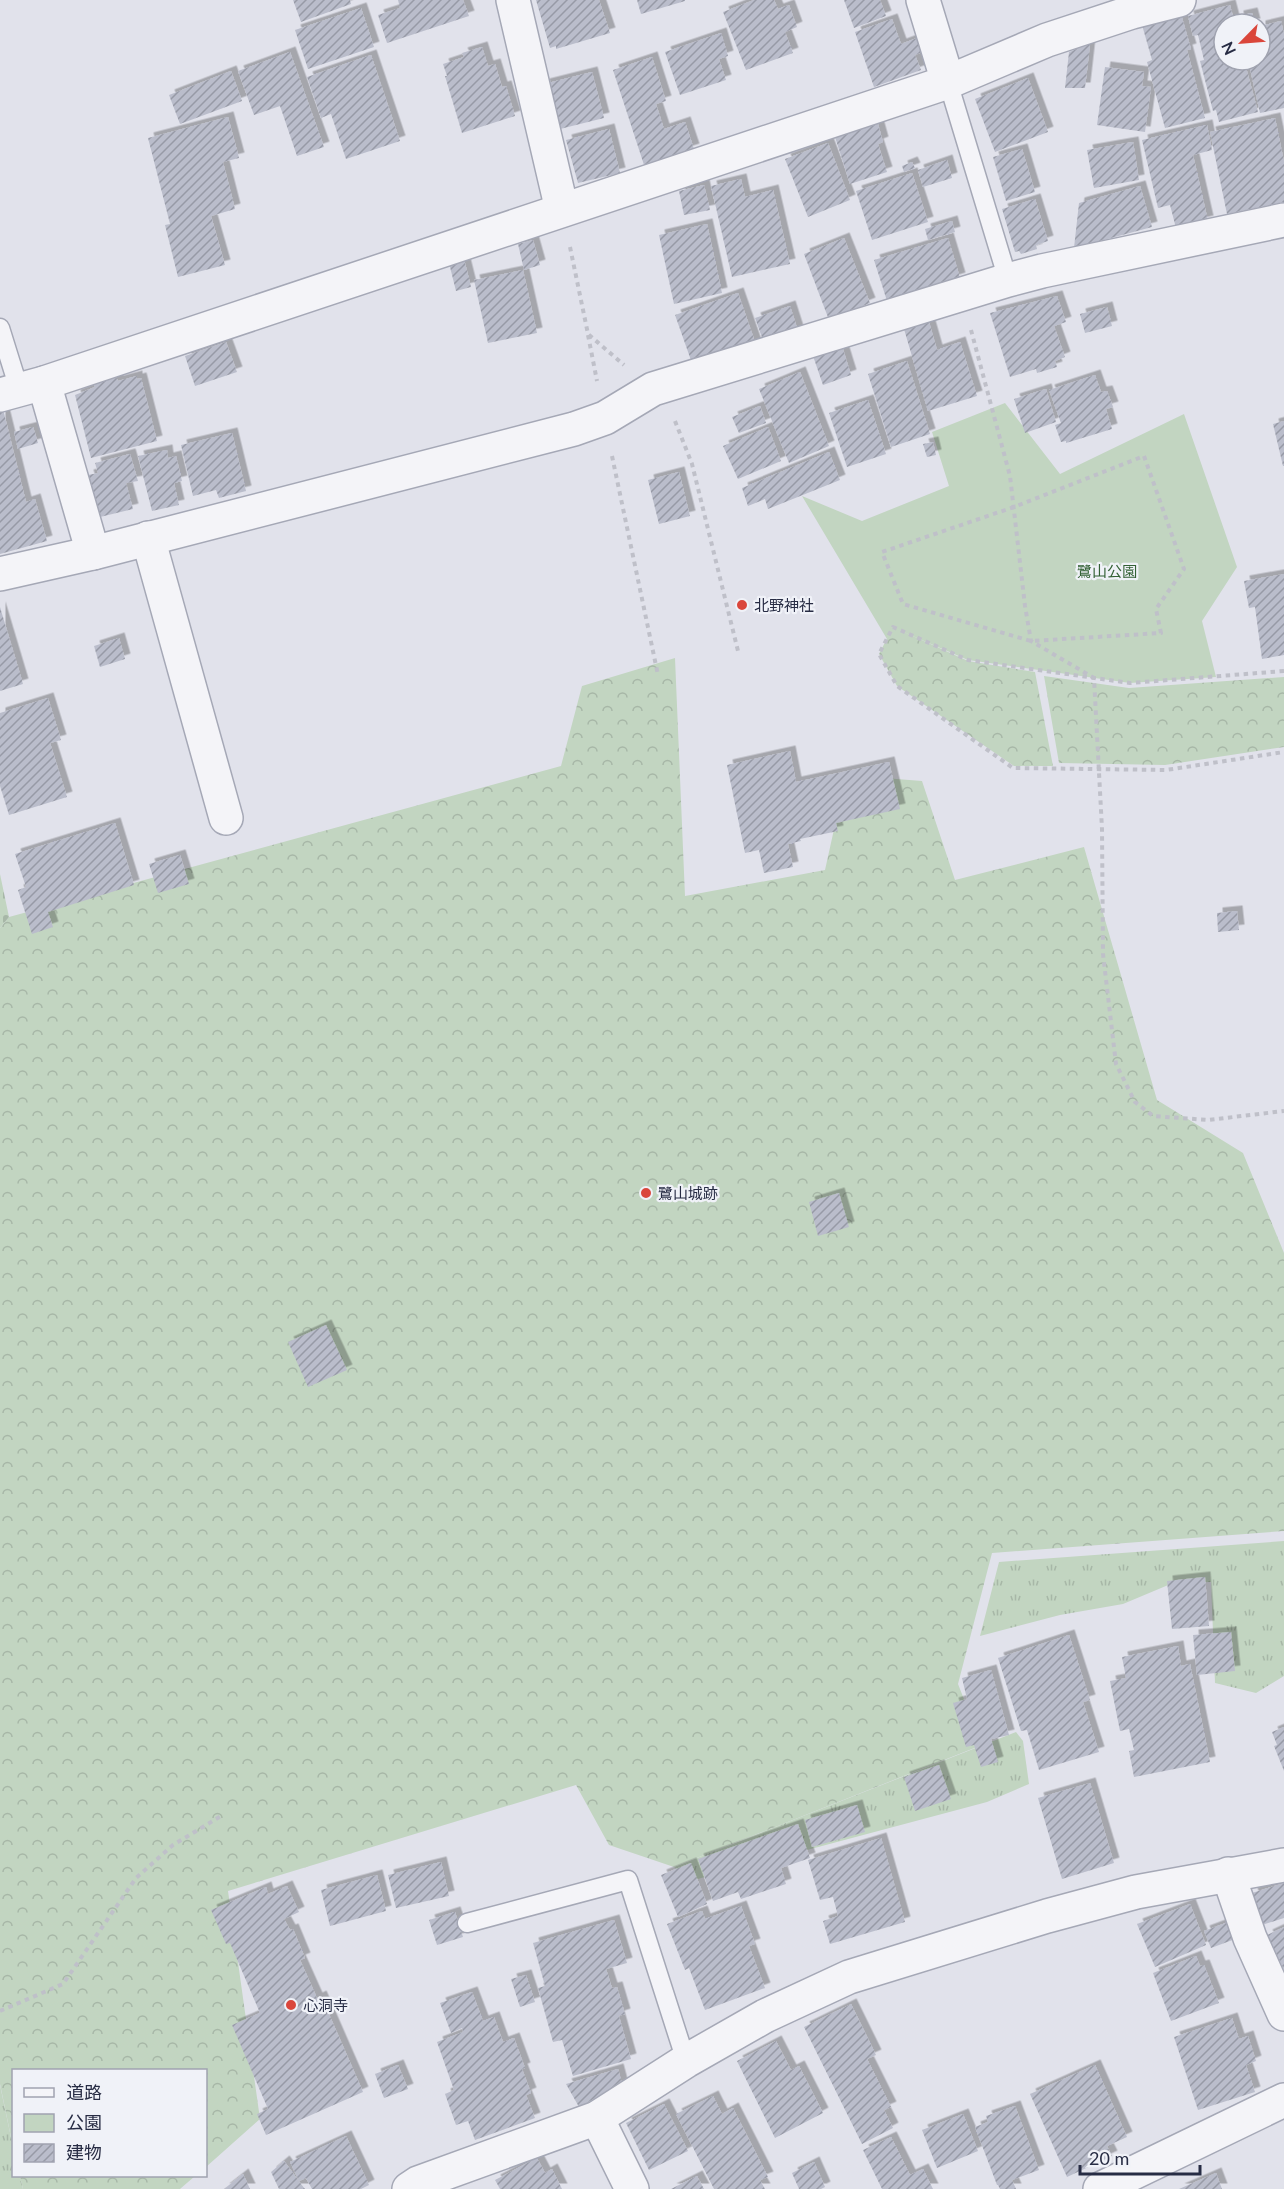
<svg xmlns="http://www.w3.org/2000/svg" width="1284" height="2189" viewBox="0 0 1284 2189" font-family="Lato,'Noto Sans JP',sans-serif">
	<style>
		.grass { fill: url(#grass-tufts) }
		.forest { fill: url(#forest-crowns) }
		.cemetery { fill: url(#cemetery-stones) }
		.green { fill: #c2d5c1 }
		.building { fill: url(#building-hatch); filter: url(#shadow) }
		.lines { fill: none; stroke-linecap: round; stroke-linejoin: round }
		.lane-casing { stroke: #a5a8b6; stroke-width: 21 }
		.street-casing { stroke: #a5a8b6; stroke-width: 36 }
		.path { stroke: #bfc0c9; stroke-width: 4; stroke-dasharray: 4.5 4.5; stroke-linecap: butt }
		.lane { stroke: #f4f4f8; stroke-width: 18 }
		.street { stroke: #f4f4f8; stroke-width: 33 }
		.poi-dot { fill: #da463b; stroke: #f0f2f8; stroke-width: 2 }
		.labels { text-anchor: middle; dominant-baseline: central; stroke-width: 4.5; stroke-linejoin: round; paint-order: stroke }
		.park-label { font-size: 15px; fill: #336135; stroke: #f0f2f8 }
		.poi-label { font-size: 15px; fill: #272c44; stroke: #f0f2f8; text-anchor: start }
	</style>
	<defs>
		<pattern id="grass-tufts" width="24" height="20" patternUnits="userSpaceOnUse" patternTransform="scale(1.5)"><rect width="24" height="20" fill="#c2d5c1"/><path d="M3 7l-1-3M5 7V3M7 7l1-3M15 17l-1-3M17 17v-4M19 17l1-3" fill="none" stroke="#a7b7a7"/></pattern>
		<pattern id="forest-crowns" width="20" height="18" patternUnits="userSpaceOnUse" patternTransform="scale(1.5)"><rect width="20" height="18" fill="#c2d5c1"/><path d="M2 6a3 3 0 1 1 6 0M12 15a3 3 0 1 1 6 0" fill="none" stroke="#a7b7a7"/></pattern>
		<pattern id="cemetery-stones" width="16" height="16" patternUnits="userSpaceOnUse" patternTransform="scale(1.5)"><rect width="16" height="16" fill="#c2d5c1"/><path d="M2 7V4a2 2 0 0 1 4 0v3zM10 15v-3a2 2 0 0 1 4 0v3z" fill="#a7b7a7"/></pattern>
		<pattern id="building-hatch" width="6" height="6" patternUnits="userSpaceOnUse" patternTransform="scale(1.5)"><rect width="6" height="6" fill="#babdcb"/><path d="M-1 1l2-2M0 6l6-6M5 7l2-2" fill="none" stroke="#979aa6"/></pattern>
		<filter id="shadow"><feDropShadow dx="5.5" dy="-5.5" stdDeviation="0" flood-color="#0004"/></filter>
	</defs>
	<rect width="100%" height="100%" fill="#e1e2eb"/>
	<g class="grass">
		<polygon points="1284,1541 1284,1676 1256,1693 1215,1683 1211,1582 1173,1583 1123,1604 1060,1615 980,1636 999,1562"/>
		<polygon points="1016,1732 1023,1741 1029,1784 987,1802 694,1880 674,1867"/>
		<polygon points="0,2085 13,2147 14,2176 20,2176 23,2189 0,2189"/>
	</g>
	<g class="forest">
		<polygon points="893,627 968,661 1035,672 1053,766 1014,766 897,686 879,654"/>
		<polygon points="675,658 685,896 825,870 846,775 922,781 955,880 1084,847 1157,1100 1243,1153 1284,1253 1284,1531 992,1553 958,1684 982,1745 674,1867 609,1845 576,1785 228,1891 260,2119 206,2167 206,2070 14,2070 13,2147 0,2084 0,928 9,917 561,766 582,686"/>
		<polygon points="1044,676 1129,688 1284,677 1284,747 1165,765 1059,763"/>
		<polygon points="20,2176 195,2176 180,2189 23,2189"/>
	</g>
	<polygon class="cemetery" points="0,874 9,917 0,928"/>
	<polygon class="green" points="1005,403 1060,474 1184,414 1237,567 1202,621 1216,677 1130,683 968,660 894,628 887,639 802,496 862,521 949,486 932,432"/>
	<g class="building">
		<polygon points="293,0 350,0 351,4 301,22"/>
		<polygon points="398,0 463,0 469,16 387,43 378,15 400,8"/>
		<polygon points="536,0 599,0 610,33 556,49 556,46 550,48"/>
		<polygon points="637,0 685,0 685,1 641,14"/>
		<polygon points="754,0 774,0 778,9 789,5 797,27 785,32 793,53 746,70 723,12"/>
		<polygon points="844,0 880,0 886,16 854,28"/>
		<polygon points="1230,5 1235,24 1224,24 1224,60 1244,60 1258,112 1219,122 1216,110 1213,111 1200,61 1204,60 1198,35 1193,36 1188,16"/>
		<polygon points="361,8 374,47 308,69 295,30"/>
		<polygon points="1252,13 1255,24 1239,24 1238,16"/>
		<polygon points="1181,14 1191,49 1187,50 1205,118 1165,128 1147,62 1152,60 1142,25"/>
		<polygon points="892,19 901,44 917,38 922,52 915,55 921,70 874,87 855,32"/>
		<polygon points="1281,21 1284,34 1284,108 1260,113 1248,60 1260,60 1260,26"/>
		<polygon points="721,33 728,56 719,59 726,80 680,95 665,52"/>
		<polygon points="1090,44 1085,88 1065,88 1069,52"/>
		<polygon points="482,47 488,66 495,64 502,87 506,86 515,116 462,133 445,76 447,76 443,64 464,57 462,53"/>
		<polygon points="290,52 324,147 297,156 280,106 254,115 238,71"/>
		<polygon points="371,55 400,141 346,159 331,114 321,118 307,77"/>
		<polygon points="652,57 666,101 656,104 664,129 685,122 694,149 644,165 613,70"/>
		<polygon points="1105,67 1144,72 1142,86 1151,87 1145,132 1097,125"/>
		<polygon points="231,71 242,101 180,124 169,95"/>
		<polygon points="592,72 604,118 556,130 544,84"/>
		<polygon points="1028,78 1048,132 995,152 975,99"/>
		<polygon points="228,117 239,158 223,162 235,209 211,216 225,265 178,277 165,225 170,224 148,138"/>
		<polygon points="1275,118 1284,162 1284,202 1227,214 1210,132"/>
		<polygon points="878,124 883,142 878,144 887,172 850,184 835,137"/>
		<polygon points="1207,125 1212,150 1193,155 1208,221 1176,228 1170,205 1158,208 1142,140"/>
		<polygon points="609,129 620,173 578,183 566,140"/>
		<polygon points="1133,142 1139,180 1094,188 1087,150"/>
		<polygon points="828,143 850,200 808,217 785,159"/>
		<polygon points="1022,149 1035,192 1006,201 993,157"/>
		<polygon points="947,160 952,178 923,187 918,170"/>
		<polygon points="912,162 915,168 904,172 902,166"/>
		<polygon points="912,173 928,222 872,240 856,191"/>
		<polygon points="741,179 745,197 773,190 790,264 732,277 711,186"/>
		<polygon points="704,185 710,210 684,215 679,191"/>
		<polygon points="1140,186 1152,227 1074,248 1079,203"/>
		<polygon points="1035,199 1048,241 1036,245 1037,249 1021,254 1019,251 1015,252 1002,209"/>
		<polygon points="952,221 955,232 928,240 925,229"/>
		<polygon points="707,224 722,293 674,304 659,235"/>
		<polygon points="844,238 870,303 829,320 804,254"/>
		<polygon points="948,238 960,278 887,301 874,260"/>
		<polygon points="533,240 540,265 524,270 518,244"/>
		<polygon points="464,259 471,287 456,291 449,263"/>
		<polygon points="523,270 537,333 488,343 474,280"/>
		<polygon points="738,293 756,345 693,366 675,315"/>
		<polygon points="1057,296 1066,322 1054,326 1065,357 1055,361 1057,367 1037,373 1036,369 1010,377 990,313"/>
		<polygon points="790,306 798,331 764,343 755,318"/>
		<polygon points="1107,307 1112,326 1085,333 1080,314"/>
		<polygon points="929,322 937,350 960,342 977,396 928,411 904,329"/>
		<polygon points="226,342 237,372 195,386 185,356"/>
		<polygon points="842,346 851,375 823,385 813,356"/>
		<polygon points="907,361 930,434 891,447 868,374"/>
		<polygon points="800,372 829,446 789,463 759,389"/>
		<polygon points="1095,375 1101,392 1107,391 1113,407 1106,409 1112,429 1066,443 1066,441 1061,442 1055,425 1061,423 1049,390"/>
		<polygon points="137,376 137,379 141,378 157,441 91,458 75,395 95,387 93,383 116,377 118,381"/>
		<polygon points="1046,389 1056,422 1025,433 1014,399"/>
		<polygon points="868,400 886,454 847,467 829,413"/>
		<polygon points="760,406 766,423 739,433 732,417"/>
		<polygon points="3,409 26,502 35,499 47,541 0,554 0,410"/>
		<polygon points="1284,421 1284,466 1283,466 1273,424"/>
		<polygon points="33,427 38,443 18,449 14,432"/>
		<polygon points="768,427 781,461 738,479 723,446"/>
		<polygon points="232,433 246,491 219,498 216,490 193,496 181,445"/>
		<polygon points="933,442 936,455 927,457 923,444"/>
		<polygon points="167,450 168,458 176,456 182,481 174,483 179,505 152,511 138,456"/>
		<polygon points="829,452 840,480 768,509 765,499 748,506 742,488"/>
		<polygon points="130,454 138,481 126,483 133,509 100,517 88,475 98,473 95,463"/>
		<polygon points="679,472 690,516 659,524 648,480"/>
		<polygon points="1284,574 1284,655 1262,659 1255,607 1249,608 1244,581"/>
		<polygon points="0,607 23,684 0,691"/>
		<polygon points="119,638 125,659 100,667 94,646"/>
		<polygon points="48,698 61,740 50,743 67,797 9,815 0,786 0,713"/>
		<polygon points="790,751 796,782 889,762 900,809 836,823 838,831 800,839 801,841 788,844 793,867 764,873 759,850 745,853 727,765"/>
		<polygon points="115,823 134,885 48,912 53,927 32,934 18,890 26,887 15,854"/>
		<polygon points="180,855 189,884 158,893 149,864"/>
		<polygon points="1237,911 1239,930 1218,932 1217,913"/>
		<polygon points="839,1193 849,1227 818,1236 809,1202"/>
		<polygon points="326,1325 347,1370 308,1387 288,1342"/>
		<polygon points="1205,1577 1209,1626 1172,1629 1167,1581"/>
		<polygon points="1231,1632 1235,1671 1197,1675 1193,1635"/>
		<polygon points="1069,1635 1090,1700 1083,1702 1099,1752 1039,1770 1027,1730 1021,1731 998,1658"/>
		<polygon points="1178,1646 1181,1666 1190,1664 1210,1762 1134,1777 1129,1751 1134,1750 1129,1729 1120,1731 1110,1681 1126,1678 1122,1657"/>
		<polygon points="991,1670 1009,1735 991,1739 998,1762 981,1767 974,1745 966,1747 953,1703 967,1699 962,1678"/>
		<polygon points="1284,1727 1284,1771 1274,1746 1277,1745 1272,1732"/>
		<polygon points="939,1765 951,1799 915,1811 904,1777"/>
		<polygon points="1090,1783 1114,1863 1062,1879 1038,1798"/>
		<polygon points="857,1805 865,1832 812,1847 805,1820"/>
		<polygon points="798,1824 810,1858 781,1868 786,1884 741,1899 738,1892 713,1901 698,1859"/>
		<polygon points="881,1838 905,1922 830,1944 823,1921 838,1916 833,1897 820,1900 808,1860"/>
		<polygon points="441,1862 449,1896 396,1908 388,1875"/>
		<polygon points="691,1863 707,1904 678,1917 661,1875"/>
		<polygon points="377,1875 386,1911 330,1926 321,1890"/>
		<polygon points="1284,1883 1284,1918 1262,1925 1252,1893"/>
		<polygon points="287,1886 299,1912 284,1919 290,1930 293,1929 305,1958 300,1960 317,1998 321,1996 363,2092 266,2135 257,2114 268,2109 232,2025 260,2013 230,1943 226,1944 211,1910 266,1887 268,1894"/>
		<polygon points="1190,1904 1206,1945 1155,1967 1137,1924"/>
		<polygon points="741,1906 755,1944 749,1946 765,1988 705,2010 689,1968 685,1970 667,1924 702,1911 705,1919"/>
		<polygon points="455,1912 463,1937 437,1945 429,1920"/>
		<polygon points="614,1920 627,1963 606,1969 612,1988 617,1987 625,2014 619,2016 631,2059 573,2076 562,2040 553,2042 538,1988 545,1986 533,1943"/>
		<polygon points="1231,1921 1238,1938 1211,1948 1204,1931"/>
		<polygon points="1284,1927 1284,1970 1267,1935"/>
		<polygon points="1196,1956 1200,1966 1204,1965 1219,2003 1171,2021 1153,1973"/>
		<polygon points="526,1975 535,2002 520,2007 511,1979"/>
		<polygon points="472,1992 483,2021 494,2017 503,2042 514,2038 525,2068 522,2069 531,2093 526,2095 535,2118 475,2140 468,2121 456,2125 445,2094 454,2090 437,2042 463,2032 462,2028 451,2033 440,2003"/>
		<polygon points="851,2004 876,2055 867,2059 891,2107 884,2110 893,2128 862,2144 804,2027"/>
		<polygon points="1232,2018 1239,2039 1248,2036 1256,2061 1246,2065 1255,2092 1198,2110 1174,2037"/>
		<polygon points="776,2041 791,2070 799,2066 823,2113 775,2138 737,2061"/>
		<polygon points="398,2065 408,2089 384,2098 375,2074"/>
		<polygon points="1095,2065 1127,2137 1107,2146 1112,2156 1067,2177 1030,2094"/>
		<polygon points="618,2069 622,2084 579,2107 566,2084"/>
		<polygon points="713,2096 722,2114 733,2108 768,2177 760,2180 765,2189 714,2189 676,2114"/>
		<polygon points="664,2104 688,2151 649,2170 626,2123"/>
		<polygon points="1015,2106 1039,2170 1012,2180 1016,2189 1000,2189 998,2185 997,2185 975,2127 988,2122 986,2116"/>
		<polygon points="963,2114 978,2151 937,2168 922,2130"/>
		<polygon points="346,2136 369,2185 361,2189 312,2189 306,2178 299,2181 290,2162"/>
		<polygon points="891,2137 910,2175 923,2169 933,2189 882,2189 863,2150"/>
		<polygon points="537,2158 545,2173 552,2169 562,2189 500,2189 495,2180"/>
		<polygon points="284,2161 301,2184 305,2189 279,2189 271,2172"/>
		<polygon points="814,2162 825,2187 821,2189 799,2189 792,2173"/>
		<polygon points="1216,2173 1222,2189 1179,2189"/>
		<polygon points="243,2174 250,2189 224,2189"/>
		<polygon points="697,2176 704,2189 671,2189"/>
	</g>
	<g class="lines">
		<defs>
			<g id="lane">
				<polyline points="948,82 1008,280"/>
				<polyline points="0,328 19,389"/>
				<polyline points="467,1923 628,1880 686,2061"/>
			</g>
			<g id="street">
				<polyline points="513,0 562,210"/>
				<polyline points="923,0 948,82"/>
				<polyline points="44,383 93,553"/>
				<polyline points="0,395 44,383 948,82 1047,40 1132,12 1179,0"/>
				<polyline points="148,538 226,818"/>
				<polyline points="0,574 93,553 574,429 605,418 653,389 1008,280 1042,271 1284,220"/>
				<polyline points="1228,1874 1250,1938 1284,2014"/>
				<polyline points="597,2118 632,2189"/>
				<polyline points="409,2189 418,2183 597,2118 686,2061 765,2016 849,1977 1047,1916 1136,1892 1284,1865"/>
				<polyline points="1100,2189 1284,2100"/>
			</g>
		</defs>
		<use href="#lane" class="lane-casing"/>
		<use href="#street" class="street-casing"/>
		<g class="path">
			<polyline points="570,247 588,334 624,365"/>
			<polyline points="971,330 1010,476 1025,606 1031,641 1094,678 1102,829 1103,954 1116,1064 1135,1102 1153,1116 1208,1120 1284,1111"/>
			<polyline points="588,335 597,381"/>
			<polyline points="675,421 692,464 738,651"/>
			<polyline points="612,456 658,675"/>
			<polygon points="1144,456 1184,569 1156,609 1161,633 1031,641 903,604 882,552 1014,507"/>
			<polyline points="1284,671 1130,683 968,660 893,627 879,654 897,686 1013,768 1166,770 1284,752"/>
			<polyline points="0,2011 63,1984 136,1878 173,1845 221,1816"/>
		</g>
		<use href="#lane" class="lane"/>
		<use href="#street" class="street"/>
	</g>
	<g class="poi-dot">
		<circle cx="742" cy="605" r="6"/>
		<circle cx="646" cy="1193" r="6"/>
		<circle cx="291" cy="2005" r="6"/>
	</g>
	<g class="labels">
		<g class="park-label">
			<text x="1107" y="571">鷺山公園</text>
		</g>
		<g class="poi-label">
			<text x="754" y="605">北野神社</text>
			<text x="658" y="1193">鷺山城跡</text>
			<text x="303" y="2005">心洞寺</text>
		</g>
	</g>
	<rect x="12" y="2069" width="195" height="108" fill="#f0f2f8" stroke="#a0a3b0" stroke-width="1.5"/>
	<rect x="24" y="2088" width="30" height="9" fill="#f4f4f8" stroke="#a0a3b0" stroke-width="1.5"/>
	<text x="66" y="2099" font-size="18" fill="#272c44">道路</text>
	<rect x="24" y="2114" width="30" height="18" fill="#c2d5c1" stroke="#a0a3b0" stroke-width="1.5"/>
	<text x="66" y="2129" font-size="18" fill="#272c44">公園</text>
	<rect x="24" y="2144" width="30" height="18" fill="url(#building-hatch)" stroke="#a0a3b0" stroke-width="1.5"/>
	<text x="66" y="2159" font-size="18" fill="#272c44">建物</text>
	<g transform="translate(1242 42) rotate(245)"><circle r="28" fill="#f0f2f8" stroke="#a0a3b0" stroke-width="1.5"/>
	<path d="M0-4.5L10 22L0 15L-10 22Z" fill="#da463b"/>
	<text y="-9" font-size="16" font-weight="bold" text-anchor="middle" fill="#272c44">N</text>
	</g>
	<path d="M1080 2165v9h120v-9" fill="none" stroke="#272c44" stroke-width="3"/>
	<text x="1089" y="2165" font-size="18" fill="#272c44" stroke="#f0f2f8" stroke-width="4.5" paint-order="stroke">20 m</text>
</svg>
